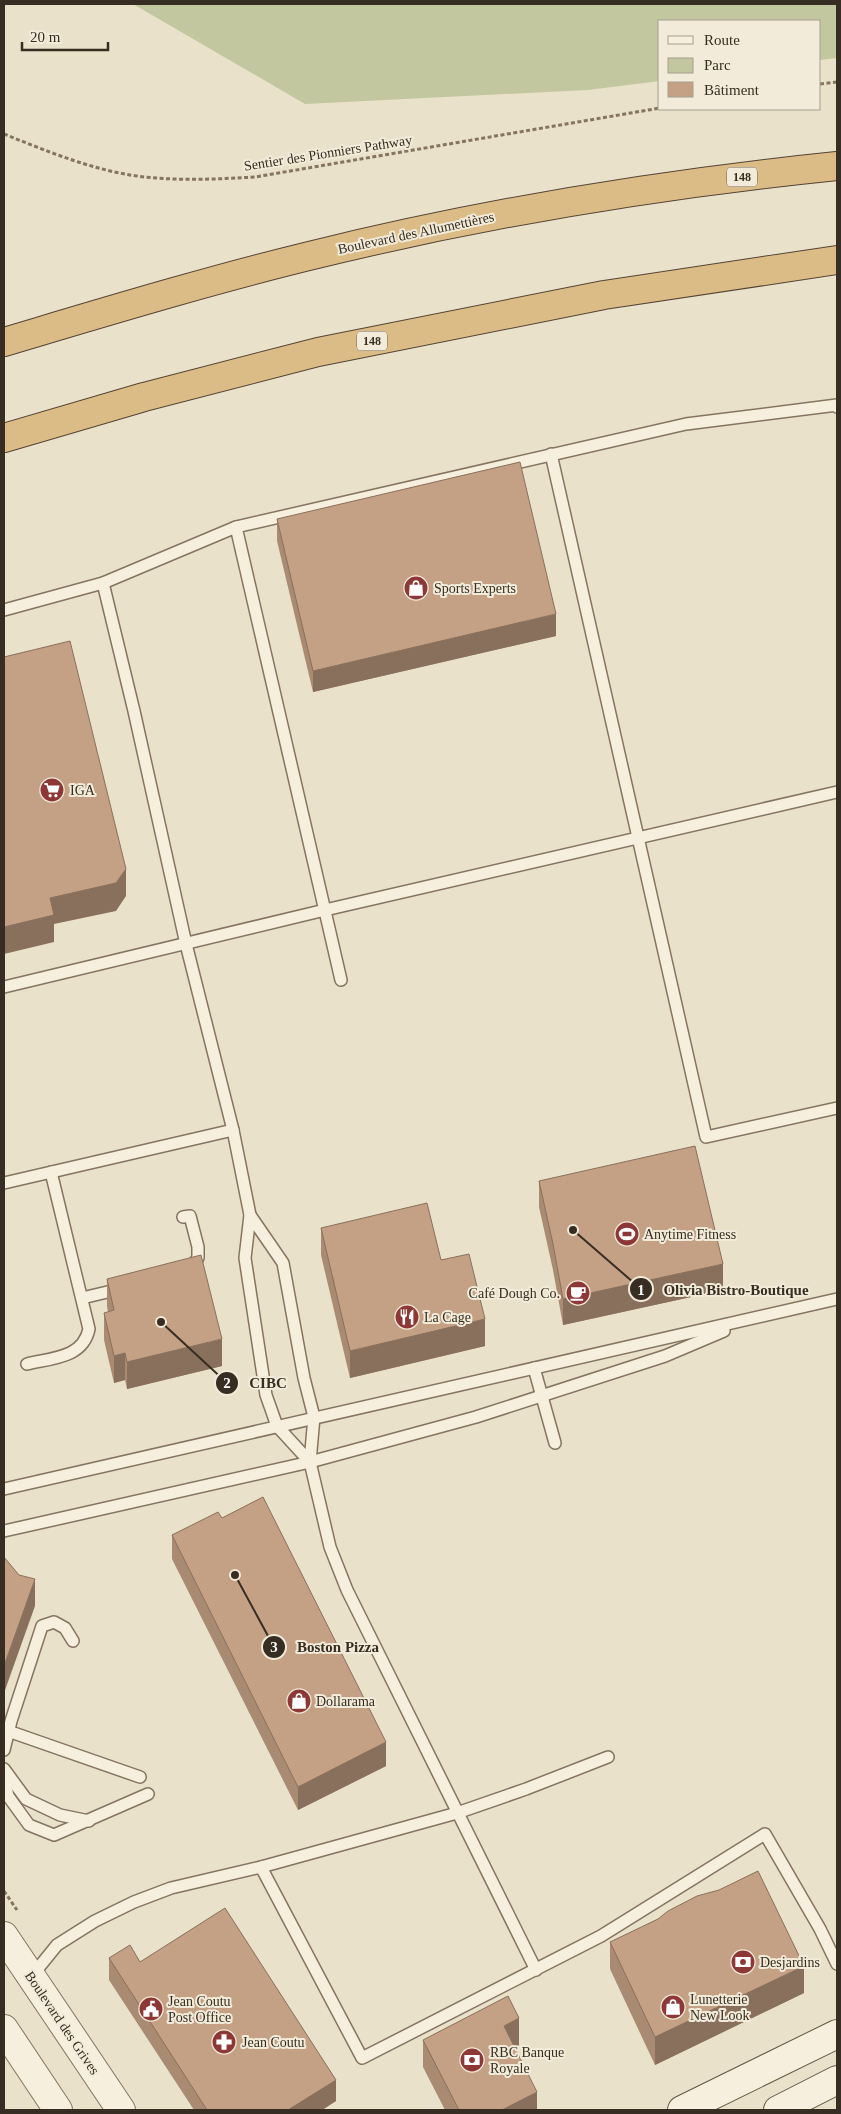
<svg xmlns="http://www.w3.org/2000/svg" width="841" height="2114" viewBox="0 0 841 2114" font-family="Georgia,serif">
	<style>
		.green { fill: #c2c79f }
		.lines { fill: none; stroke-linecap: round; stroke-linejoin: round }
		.service-casing { stroke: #857460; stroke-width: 14 }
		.tertiary-casing { stroke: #857460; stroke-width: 30 }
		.secondary-casing { stroke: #675643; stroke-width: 30 }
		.trunk-casing { stroke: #544334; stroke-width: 30 }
		.path { stroke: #857460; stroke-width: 3; stroke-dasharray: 4 2.5; stroke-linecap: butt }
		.service { stroke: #f6efdd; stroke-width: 11 }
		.tertiary { stroke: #f6efdd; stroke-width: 28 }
		.secondary { stroke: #f6efdd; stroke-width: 28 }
		.trunk { stroke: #dcbc86; stroke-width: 28 }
		.wall { fill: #a98a72 }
		.shaded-wall { fill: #89705c }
		.building { fill: #c4a084; stroke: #89705c }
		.labels { text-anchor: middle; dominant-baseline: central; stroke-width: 4; stroke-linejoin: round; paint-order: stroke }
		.shield { fill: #f2ebd9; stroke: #6f6659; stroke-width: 1 }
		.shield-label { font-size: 12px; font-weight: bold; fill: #372d22 }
		.street-label { font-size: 14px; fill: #372d22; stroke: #f2ebd9 }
		.poi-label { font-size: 14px; fill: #372d22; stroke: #f2ebd9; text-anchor: start }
		.leader { fill: none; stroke: #372d22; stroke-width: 2 }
		.callout-dot { fill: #372d22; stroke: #f2ebd9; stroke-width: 2 }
		.mark-label { font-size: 15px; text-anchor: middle; font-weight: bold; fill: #fff }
		.callout-label { font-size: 15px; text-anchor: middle; font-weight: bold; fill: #372d22; stroke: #f2ebd9; stroke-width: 4; stroke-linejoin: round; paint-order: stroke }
	</style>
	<rect width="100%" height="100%" fill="#eae1ca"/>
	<polygon class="green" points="133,4 837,4 837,58 820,60 820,21 660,21 660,81 588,90 305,104"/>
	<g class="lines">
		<defs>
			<g id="service">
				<polyline points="551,454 706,1137 837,1108"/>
				<polyline points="103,583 134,711 186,944 233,1130 250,1215 245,1258 266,1395 277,1426 310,1462"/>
				<polyline points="4,610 103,583 236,527"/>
				<polyline points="341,980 236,527 686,424 837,405 837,407"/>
				<polyline points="4,987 325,910 837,792"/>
				<polyline points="4,1183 233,1130"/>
				<polyline points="250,1215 283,1263 304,1378 314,1417 310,1462 330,1547 347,1590 536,1970"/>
				<polyline points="183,1217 190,1216 198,1247 198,1258 190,1268"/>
				<polyline points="82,1298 120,1289"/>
				<path d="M27,1364c25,-6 56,-6 62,-35l-38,-157"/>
				<polyline points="534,1368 555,1443"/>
				<polyline points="4,1489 837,1299"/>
				<polyline points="4,1531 310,1462 476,1417 665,1356 724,1331"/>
				<polyline points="8,1731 140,1777"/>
				<polyline points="4,1750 11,1721 42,1626 54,1622 65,1628 73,1641"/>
				<polyline points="4,1769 26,1799 60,1815 89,1821"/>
				<polyline points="4,1778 8,1796 29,1825 54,1835 148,1794"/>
				<polyline points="261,1867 457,1813 526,1789 608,1757"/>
				<polyline points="31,1977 57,1945 95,1921 134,1902 171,1888 261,1867 362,2058 601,1936 765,1834 820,1929 837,1964"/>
			</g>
			<g id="tertiary">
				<polyline points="4,1936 121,2110"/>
				<polyline points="4,2029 58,2110"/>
			</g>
			<g id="secondary">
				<polyline points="682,2110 837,2034"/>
				<polyline points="778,2110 837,2080"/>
			</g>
			<g id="trunk">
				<path d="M4,342c101,-30 203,-61 305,-86 174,-43 351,-72 528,-90"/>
				<polyline points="4,438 144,397 318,352 604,295 837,260"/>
			</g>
		</defs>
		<use href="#service" class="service-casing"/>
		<use href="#tertiary" class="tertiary-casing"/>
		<use href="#secondary" class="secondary-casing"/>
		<use href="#trunk" class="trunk-casing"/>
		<g class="path">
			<polyline points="820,84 837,82"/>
			<path d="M4,134c45,18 93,38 141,43 37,4 74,2 110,0l405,-69"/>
			<polyline points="4,1891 17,1910"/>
		</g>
		<use href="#service" class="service"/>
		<use href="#tertiary" class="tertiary"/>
		<use href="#secondary" class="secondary"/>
		<use href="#trunk" class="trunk"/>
	</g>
	<g class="wall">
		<polygon points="277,519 556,636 313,692 277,541"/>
		<polygon points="539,1181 723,1290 563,1325 553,1270 539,1207"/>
		<polygon points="321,1228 441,1260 485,1346 350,1378 321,1255"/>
		<polygon points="107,1279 222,1366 127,1389 125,1380 114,1383 104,1340 104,1313 108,1312 107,1306"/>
		<polygon points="222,1518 386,1766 298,1810 172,1559 172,1535"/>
		<polygon points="610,1942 804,1993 655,2065 610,1969"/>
		<polygon points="109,1958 140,1962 336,2101 322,2110 194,2110 109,1980"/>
		<polygon points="423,2040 519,2045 515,2048 537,2110 445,2110 423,2067"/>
	</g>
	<g class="shaded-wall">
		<polygon points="556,614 556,636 313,692 313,671"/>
		<polygon points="126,869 126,896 116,911 54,924 54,942 4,954 4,927 50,898"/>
		<polygon points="723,1264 723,1290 563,1325 563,1299"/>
		<polygon points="485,1319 485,1346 350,1378 350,1351"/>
		<polygon points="222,1339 222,1366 127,1389 127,1362"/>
		<polygon points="125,1353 125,1380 114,1383 114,1356"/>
		<polygon points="35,1579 35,1606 4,1693 4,1666"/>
		<polygon points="386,1742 386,1766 298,1810 298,1787"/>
		<polygon points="804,1966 804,1993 655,2065 655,2037"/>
		<polygon points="519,2018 519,2045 504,2053 504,2026"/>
		<polygon points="336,2080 336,2101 322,2110 288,2110"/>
		<polygon points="537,2092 537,2110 502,2110"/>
	</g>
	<g class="building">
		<polygon points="520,462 556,614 313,671 277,519"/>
		<polygon points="70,641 126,869 116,883 50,898 54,915 4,927 4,657"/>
		<polygon points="695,1146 723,1264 563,1299 553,1244 539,1181"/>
		<polygon points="427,1203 441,1260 469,1254 485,1319 350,1351 321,1228"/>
		<polygon points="201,1255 222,1339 127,1362 125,1353 114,1356 104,1313 114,1310 107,1279"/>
		<polygon points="263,1497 386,1742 298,1787 172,1535 218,1512 222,1518"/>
		<polygon points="4,1557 19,1575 35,1579 4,1666"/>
		<polygon points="758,1871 804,1966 655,2037 610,1942 658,1919 668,1911 697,1896 719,1890"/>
		<polygon points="225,1908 336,2080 288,2110 207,2110 109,1958 130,1945 140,1962"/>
		<polygon points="508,1996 519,2018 504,2026 537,2092 502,2110 459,2110 423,2040"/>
	</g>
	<defs>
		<symbol id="shop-disc" viewBox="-11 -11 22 22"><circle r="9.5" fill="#8d3837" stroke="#f2ebd9"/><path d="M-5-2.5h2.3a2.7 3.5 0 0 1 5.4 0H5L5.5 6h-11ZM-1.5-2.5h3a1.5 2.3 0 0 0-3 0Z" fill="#fff"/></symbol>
		<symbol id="supermarket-disc" viewBox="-11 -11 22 22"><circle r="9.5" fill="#8d3837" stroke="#f2ebd9"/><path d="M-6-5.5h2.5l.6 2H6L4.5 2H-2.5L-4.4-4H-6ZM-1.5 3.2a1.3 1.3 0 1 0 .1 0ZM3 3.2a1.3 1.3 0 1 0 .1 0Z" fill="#fff"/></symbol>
		<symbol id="stadium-disc" viewBox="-11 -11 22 22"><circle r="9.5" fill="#8d3837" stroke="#f2ebd9"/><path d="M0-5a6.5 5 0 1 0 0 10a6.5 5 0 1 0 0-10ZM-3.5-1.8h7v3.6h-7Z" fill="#fff"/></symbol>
		<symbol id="cafe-disc" viewBox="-11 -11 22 22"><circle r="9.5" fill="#8d3837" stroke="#f2ebd9"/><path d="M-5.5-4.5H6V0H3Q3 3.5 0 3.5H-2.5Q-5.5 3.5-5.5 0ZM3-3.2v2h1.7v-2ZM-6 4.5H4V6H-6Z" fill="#fff"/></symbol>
		<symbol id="restaurant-disc" viewBox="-11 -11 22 22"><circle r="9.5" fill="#8d3837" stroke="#f2ebd9"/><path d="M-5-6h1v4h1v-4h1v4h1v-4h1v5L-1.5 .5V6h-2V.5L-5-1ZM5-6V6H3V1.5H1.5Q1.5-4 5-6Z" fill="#fff"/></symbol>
		<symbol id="bank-disc" viewBox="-11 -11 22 22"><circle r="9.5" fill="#8d3837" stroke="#f2ebd9"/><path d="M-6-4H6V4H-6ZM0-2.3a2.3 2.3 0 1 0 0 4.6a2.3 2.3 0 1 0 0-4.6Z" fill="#fff"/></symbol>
		<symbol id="civic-disc" viewBox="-11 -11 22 22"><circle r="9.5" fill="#8d3837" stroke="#f2ebd9"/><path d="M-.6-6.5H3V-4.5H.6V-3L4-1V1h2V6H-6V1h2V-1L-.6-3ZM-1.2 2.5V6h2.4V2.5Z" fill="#fff"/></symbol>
		<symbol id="pharmacy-disc" viewBox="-11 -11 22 22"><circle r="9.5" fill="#8d3837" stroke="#f2ebd9"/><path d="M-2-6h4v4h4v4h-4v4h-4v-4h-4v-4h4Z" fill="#fff"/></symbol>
	</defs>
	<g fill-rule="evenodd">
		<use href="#shop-disc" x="402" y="574" width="28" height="28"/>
		<use href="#supermarket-disc" x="38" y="776" width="28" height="28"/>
		<use href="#stadium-disc" x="613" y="1220" width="28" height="28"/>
		<use href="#cafe-disc" x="564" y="1279" width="28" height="28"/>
		<use href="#restaurant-disc" x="393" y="1303" width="28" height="28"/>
		<use href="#shop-disc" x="285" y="1687" width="28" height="28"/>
		<use href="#bank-disc" x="729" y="1948" width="28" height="28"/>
		<use href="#shop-disc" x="659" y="1993" width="28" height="28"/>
		<use href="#civic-disc" x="137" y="1995" width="28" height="28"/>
		<use href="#pharmacy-disc" x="210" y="2028" width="28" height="28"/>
		<use href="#bank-disc" x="458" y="2046" width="28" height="28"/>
	</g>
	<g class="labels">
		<g class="shield">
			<rect x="727" y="167.5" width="30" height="19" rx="4"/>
			<rect x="357" y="331.5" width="30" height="19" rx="4"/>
		</g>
		<g class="shield-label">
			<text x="742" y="177">148</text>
			<text x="372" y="341">148</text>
		</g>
		<g class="street-label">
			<text transform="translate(328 153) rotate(-9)">Sentier des Pionniers Pathway</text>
			<text transform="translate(416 233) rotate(-12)">Boulevard des Allumettières</text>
			<text transform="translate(62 2023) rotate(56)">Boulevard des Grives</text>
		</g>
		<g class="poi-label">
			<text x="434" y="588">Sports Experts</text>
			<text x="70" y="790">IGA</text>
			<text x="644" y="1234">Anytime Fitness</text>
			<text x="560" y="1293" text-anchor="end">Café Dough Co.</text>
			<text x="424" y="1317">La Cage</text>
			<text x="316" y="1701">Dollarama</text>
			<text x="760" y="1962">Desjardins</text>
			<text x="690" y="1999">Lunetterie<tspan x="690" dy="16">New Look</tspan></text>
			<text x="168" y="2001">Jean Coutu<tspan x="168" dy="16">Post Office</tspan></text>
			<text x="242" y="2042">Jean Coutu</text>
			<text x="490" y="2052">RBC Banque<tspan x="490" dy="16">Royale</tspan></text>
		</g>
	</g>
	<path class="leader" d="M573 1230L641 1289M161 1322L227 1383M235 1575L274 1647"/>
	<g class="callout-dot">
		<circle cx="573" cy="1230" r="5"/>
		<circle cx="161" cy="1322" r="5"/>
		<circle cx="235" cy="1575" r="5"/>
		<circle cx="641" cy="1289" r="12"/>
		<circle cx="227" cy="1383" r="12"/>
		<circle cx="274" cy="1647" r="12"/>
	</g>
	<g class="mark-label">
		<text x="641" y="1295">1</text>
		<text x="227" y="1388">2</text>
		<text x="274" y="1652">3</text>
	</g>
	<g class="callout-label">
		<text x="736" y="1295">Olivia Bistro-Boutique</text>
		<text x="268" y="1388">CIBC</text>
		<text x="338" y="1652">Boston Pizza</text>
	</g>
	<rect width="841" height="2114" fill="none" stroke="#372d22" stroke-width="10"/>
	<rect x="658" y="20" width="162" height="90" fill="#f2ebd9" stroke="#a79f90"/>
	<rect x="668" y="36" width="25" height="8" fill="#f6efdd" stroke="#a79f90"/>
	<text x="704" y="45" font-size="15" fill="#372d22">Route</text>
	<rect x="668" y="58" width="25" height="15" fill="#c2c79f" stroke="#a79f90"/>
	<text x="704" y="70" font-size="15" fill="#372d22">Parc</text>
	<rect x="668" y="82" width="25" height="15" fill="#c4a084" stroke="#a79f90"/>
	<text x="704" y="95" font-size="15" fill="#372d22">Bâtiment</text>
	<path d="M22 42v8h86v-8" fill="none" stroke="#372d22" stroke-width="2.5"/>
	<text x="30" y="42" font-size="15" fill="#372d22" stroke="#f2ebd9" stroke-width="4" paint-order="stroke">20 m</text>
</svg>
